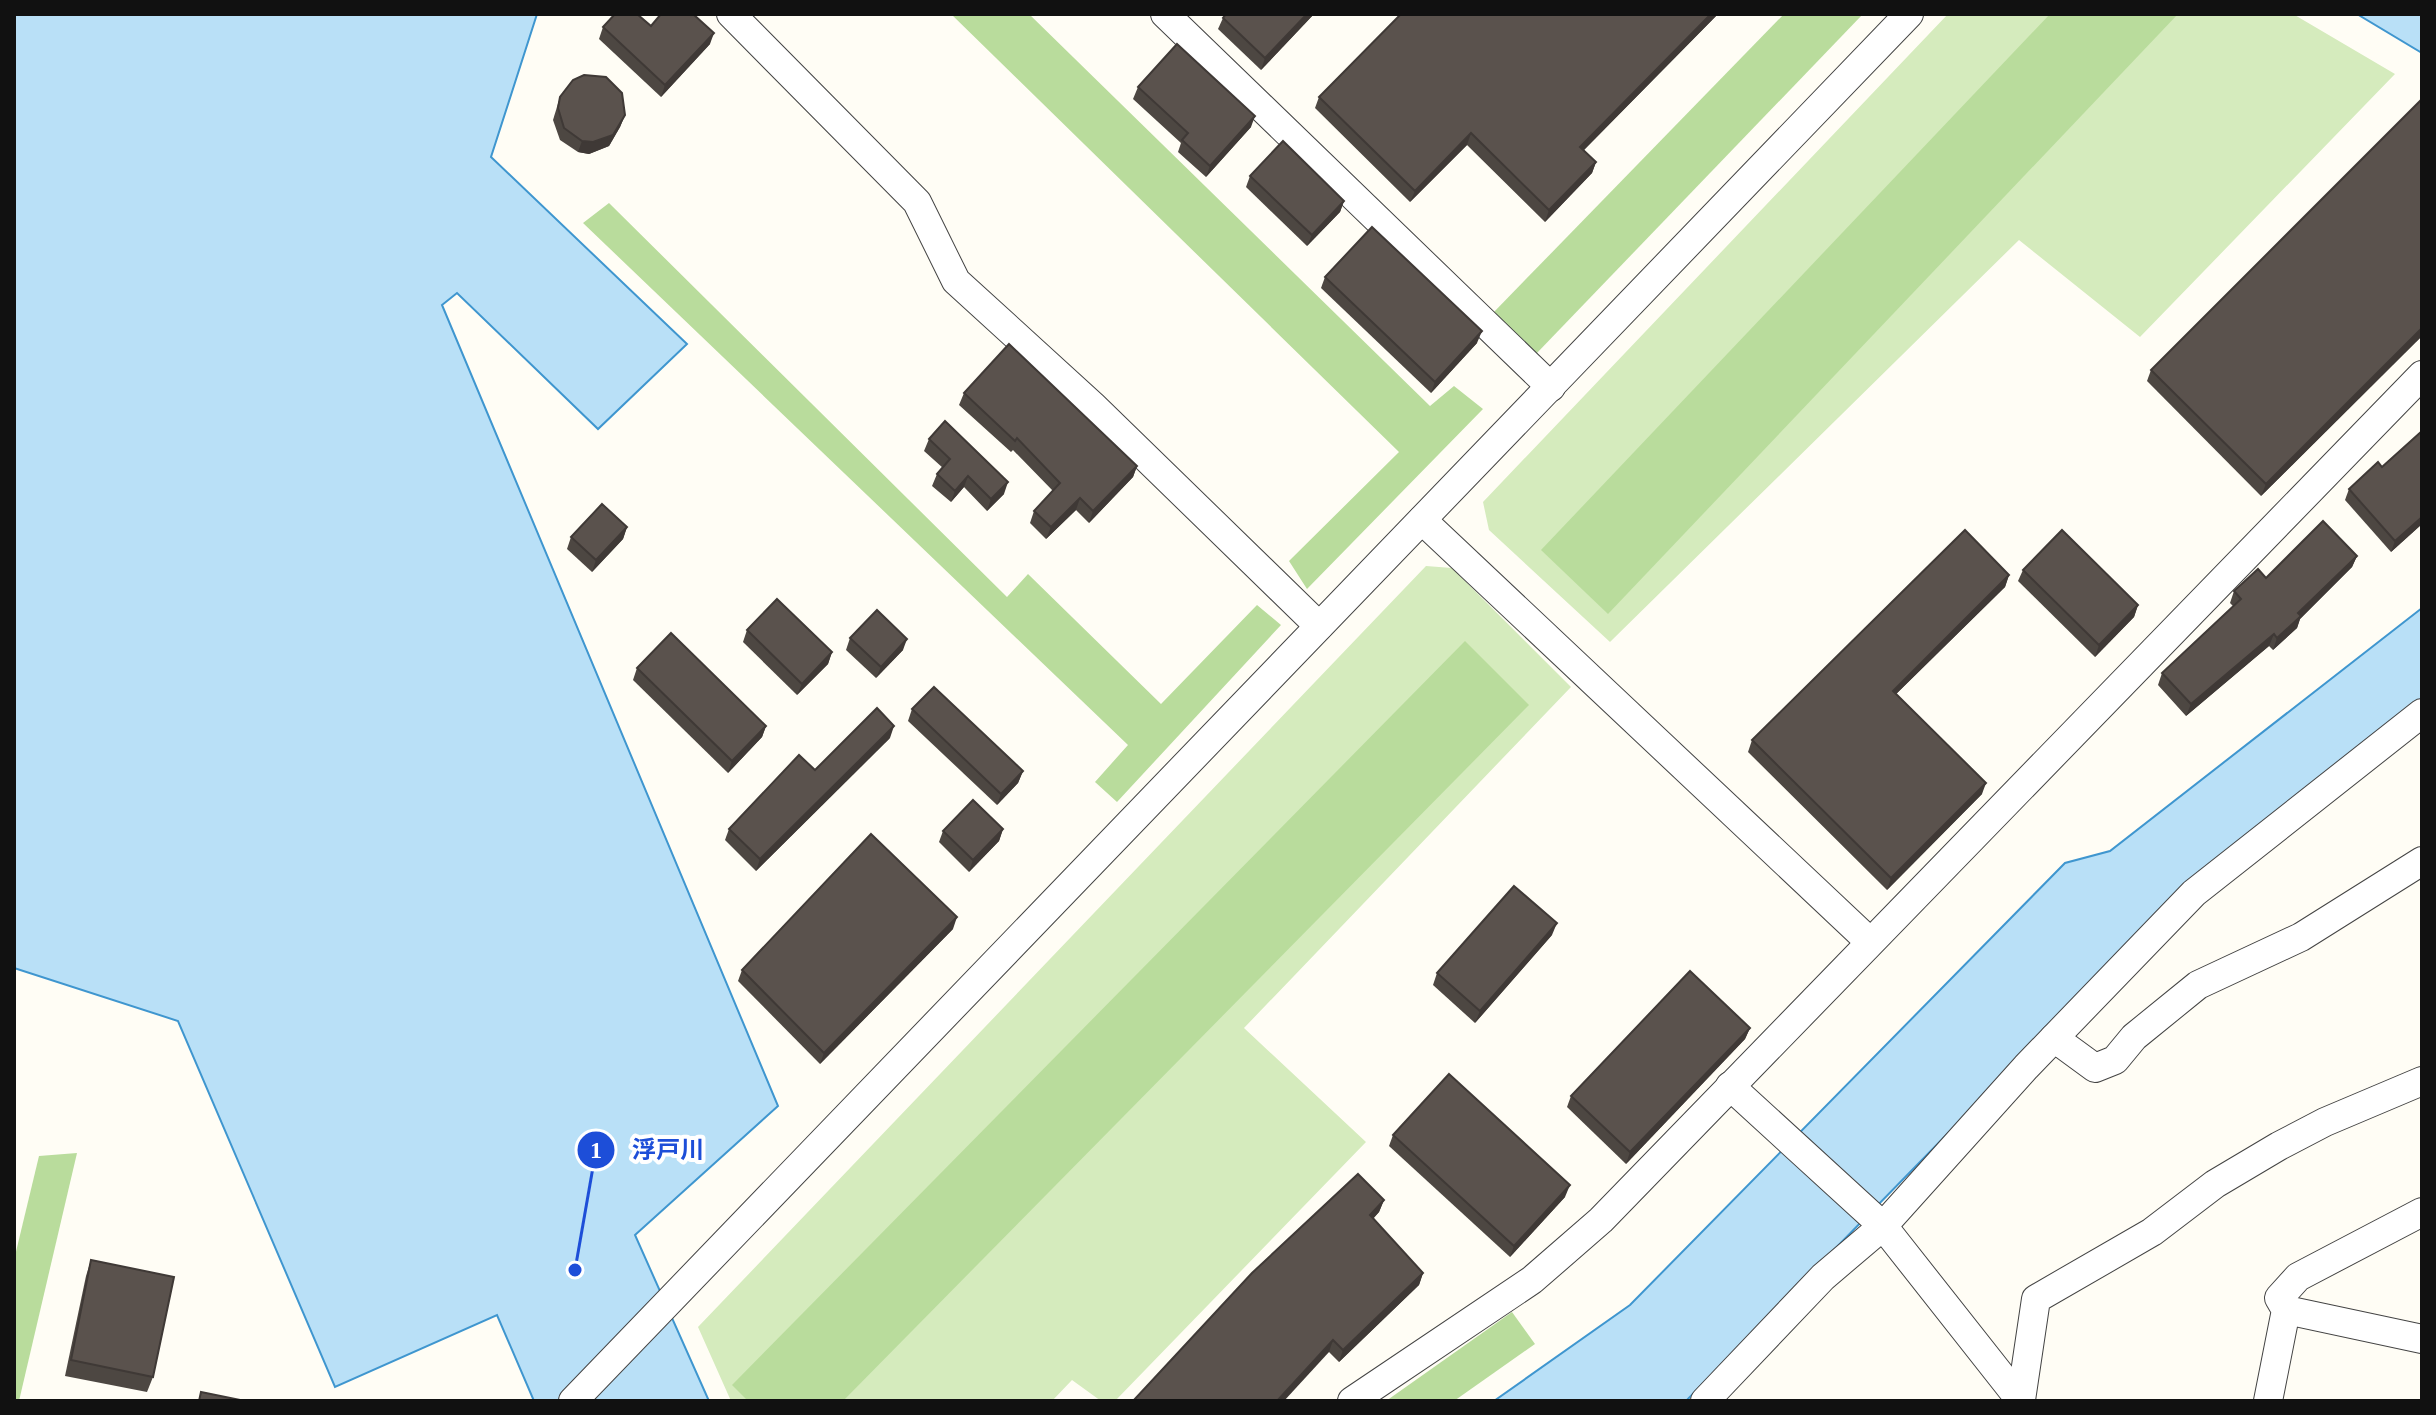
<svg xmlns="http://www.w3.org/2000/svg" width="2436" height="1415" viewBox="0 0 2436 1415" font-family="'Times New Roman','Noto Sans JP',serif">
	<style>
		.green { fill: #d5ebbd }
		.forest { fill: #b9dc9c }
		.water { fill: #b9e0f7; stroke: #3f96cf; stroke-width: 2 }
		.lines { fill: none; stroke-linecap: round; stroke-linejoin: round }
		.minor-casing { stroke: #444; stroke-width: 30 }
		.minor { stroke: #fff; stroke-width: 28 }
		.wall { fill: #4d4742 }
		.shaded-wall { fill: #3f3936 }
		.building { fill: #5a524d; stroke: #3f3936; stroke-width: 2 }
		.leader { fill: none; stroke: #1d4ed8; stroke-width: 3 }
		.callout-dot { fill: #1d4ed8; stroke: #fff; stroke-width: 3 }
		.mark-label { font-size: 24px; text-anchor: middle; font-weight: bold; fill: #fff }
		.callout-label { font-size: 24px; text-anchor: middle; font-weight: bold; fill: #1d4ed8; stroke: #fff; stroke-width: 8; stroke-linejoin: round; paint-order: stroke }
	</style>
	<rect width="100%" height="100%" fill="#fffdf5"/>
	<g class="green">
		<polygon points="1948,14 2293,14 2395,74 2140,337 2019,240 1610,642 1489,530 1483,502"/>
		<polygon points="1426,566 1452,568 1571,687 1244,1028 1366,1142 1115,1401 1101,1401 1072,1380 1052,1401 731,1401 698,1327"/>
	</g>
	<g class="forest">
		<polygon points="951,14 1029,14 1430,406 1454,386 1483,409 1307,589 1289,561 1399,452"/>
		<polygon points="1784,14 1863,14 1536,354 1492,314"/>
		<polygon points="2050,14 2178,14 1608,614 1541,550"/>
		<polygon points="609,203 1007,597 1028,574 1161,704 1257,605 1281,625 1117,802 1095,782 1128,745 583,223"/>
		<polygon points="1465,641 1529,705 843,1401 748,1401 732,1385"/>
		<polygon points="77,1153 19,1401 14,1401 14,1260 39,1156"/>
		<polygon points="1512,1312 1535,1344 1454,1401 1386,1401"/>
	</g>
	<g class="water">
		<polygon points="14,14 537,14 491,157 687,344 598,429 457,293 442,305 778,1106 635,1235 709,1401 534,1401 497,1315 335,1387 178,1021 14,968"/>
		<polygon points="2357,14 2422,14 2422,53"/>
		<polygon points="2422,608 2422,698 2198,878 1686,1401 1494,1401 1630,1305 2065,863 2110,851"/>
	</g>
	<g class="lines">
		<defs>
			<g id="minor">
				<polyline points="731,14 917,202 956,281 1092,405 1319,626"/>
				<polyline points="1165,14 1551,387"/>
				<polyline points="1422,520 1870,942"/>
				<polyline points="2054,1038 2095,1068 2115,1060 2134,1037 2198,985 2301,937 2422,861"/>
				<polyline points="1730,1086 1883,1226 2021,1401"/>
				<polyline points="2286,1310 2422,1339"/>
				<polyline points="2021,1400 2036,1299 2152,1232 2215,1184 2279,1146 2325,1122 2422,1081"/>
				<polyline points="573,1401 1909,14"/>
				<polyline points="1352,1401 1532,1280 1601,1220 2422,375"/>
				<polyline points="1705,1401 1823,1277 1883,1226 2026,1067 2194,893 2422,713"/>
				<polyline points="2268,1401 2286,1310 2279,1298 2298,1277 2422,1212"/>
			</g>
		</defs>
		<use href="#minor" class="minor-casing"/>
		<use href="#minor" class="minor"/>
	</g>
	<g class="wall">
		<polygon points="1314,14 1261,70 1218,29 1223,18"/>
		<polygon points="1401,14 1718,14 1584,150 1596,162 1592,173 1545,222 1467,145 1410,202 1315,108 1319,97"/>
		<polygon points="651,26 710,44 661,97 599,39 603,27"/>
		<polygon points="1138,87 1251,127 1206,177 1178,152 1181,143 1133,99"/>
		<polygon points="560,97 625,115 620,127 609,146 589,154 578,152 560,140 553,120"/>
		<polygon points="2422,99 2422,336 2261,496 2147,381 2151,370"/>
		<polygon points="1250,176 1344,201 1340,212 1307,246 1246,187"/>
		<polygon points="1325,277 1477,343 1431,393 1321,288"/>
		<polygon points="964,393 1137,466 1133,477 1089,523 1076,510 1046,539 1030,523 1034,511 1053,491 1013,450 1011,452 959,405"/>
		<polygon points="929,439 1004,494 987,511 964,487 951,502 932,486 937,474 943,468 924,451"/>
		<polygon points="2349,489 2422,524 2391,552 2345,500"/>
		<polygon points="627,527 623,539 592,572 567,549 571,537"/>
		<polygon points="2357,556 2352,567 2300,619 2297,628 2273,650 2269,646 2186,716 2158,685 2162,673 2233,606 2230,603 2234,591 2266,578"/>
		<polygon points="2023,570 2138,605 2134,617 2095,657 2018,581"/>
		<polygon points="2009,575 2005,587 1896,694 1982,794 1887,890 1748,752 1752,740"/>
		<polygon points="747,630 832,652 828,664 797,695 743,642"/>
		<polygon points="850,638 903,650 876,678 846,650"/>
		<polygon points="637,668 766,726 762,737 728,773 633,680"/>
		<polygon points="912,709 1023,771 1018,783 997,805 908,721"/>
		<polygon points="890,738 756,871 725,840 729,829 815,770"/>
		<polygon points="1003,829 999,841 969,872 939,842 943,831"/>
		<polygon points="953,929 820,1064 738,981 742,970"/>
		<polygon points="1552,935 1475,1023 1433,985 1437,973"/>
		<polygon points="1750,1028 1745,1039 1626,1164 1567,1107 1571,1096"/>
		<polygon points="1393,1135 1565,1197 1510,1257 1389,1146"/>
		<polygon points="1384,1200 1379,1212 1373,1219 1423,1273 1419,1285 1339,1362 1329,1352 1133,1401"/>
		<polygon points="91,1260 153,1377 147,1392 65,1376 86,1276"/>
	</g>
	<g class="shaded-wall">
		<polygon points="1307,14 1314,14 1261,70 1265,58"/>
		<polygon points="1711,14 1718,14 1576,158 1580,147"/>
		<polygon points="714,33 710,44 661,97 665,85"/>
		<polygon points="625,115 620,127 609,146 589,154 578,152 582,141"/>
		<polygon points="1255,116 1251,127 1206,177 1210,166"/>
		<polygon points="1471,133 1467,145 1410,202 1415,191"/>
		<polygon points="1596,162 1592,173 1545,222 1549,210"/>
		<polygon points="1344,201 1340,212 1307,246 1312,235"/>
		<polygon points="2422,328 2422,336 2261,496 2266,484"/>
		<polygon points="1482,331 1477,343 1431,393 1435,382"/>
		<polygon points="1137,466 1133,477 1089,523 1093,511"/>
		<polygon points="968,476 964,487 951,502 955,491"/>
		<polygon points="1008,482 1004,494 987,511 991,499"/>
		<polygon points="1080,498 1076,510 1046,539 1051,527"/>
		<polygon points="2422,517 2422,524 2391,552 2395,541"/>
		<polygon points="627,527 623,539 592,572 596,560"/>
		<polygon points="2357,556 2352,567 2300,619 2297,628 2273,650 2277,638 2298,613"/>
		<polygon points="2009,575 2005,587 1888,702 1893,691"/>
		<polygon points="2138,605 2134,617 2095,657 2099,645"/>
		<polygon points="2274,634 2269,646 2186,716 2191,704"/>
		<polygon points="907,639 903,650 876,678 881,667"/>
		<polygon points="832,652 828,664 797,695 802,684"/>
		<polygon points="766,726 762,737 728,773 732,761"/>
		<polygon points="894,726 890,738 756,871 760,859"/>
		<polygon points="1023,771 1018,783 997,805 1001,794"/>
		<polygon points="1986,783 1982,794 1887,890 1891,878"/>
		<polygon points="1003,829 999,841 969,872 973,860"/>
		<polygon points="957,917 953,929 820,1064 824,1053"/>
		<polygon points="1557,923 1552,935 1475,1023 1480,1011"/>
		<polygon points="1750,1028 1745,1039 1626,1164 1630,1152"/>
		<polygon points="1570,1185 1565,1197 1510,1257 1514,1246"/>
		<polygon points="1384,1200 1379,1212 1365,1227 1370,1215"/>
		<polygon points="1423,1273 1419,1285 1339,1362 1343,1350"/>
		<polygon points="1333,1340 1329,1352 1284,1401 1277,1401"/>
	</g>
	<g class="building">
		<polygon points="615,14 637,14 651,26 661,14 693,14 714,33 665,85 603,27"/>
		<polygon points="1226,14 1307,14 1265,58 1223,18"/>
		<polygon points="1401,14 1711,14 1580,147 1596,162 1549,210 1471,133 1415,191 1319,97"/>
		<polygon points="1177,44 1255,116 1210,166 1182,140 1188,133 1138,87"/>
		<polygon points="584,75 606,77 622,93 625,115 613,135 593,142 582,141 564,128 558,108 560,97 573,80"/>
		<polygon points="2422,99 2422,328 2266,484 2151,370"/>
		<polygon points="1283,141 1344,201 1312,235 1250,176"/>
		<polygon points="1372,227 1482,331 1435,382 1325,277"/>
		<polygon points="1009,344 1137,466 1093,511 1080,498 1051,527 1034,511 1060,483 1017,438 1015,441 964,393"/>
		<polygon points="945,421 1008,482 991,499 968,476 955,491 937,474 950,459 929,439"/>
		<polygon points="2422,431 2422,517 2395,541 2349,489 2378,462 2382,467"/>
		<polygon points="602,504 627,527 596,560 571,537"/>
		<polygon points="2323,521 2357,556 2298,613 2301,616 2277,638 2274,634 2191,704 2162,673 2241,599 2234,591 2258,569 2266,578"/>
		<polygon points="1965,530 2009,575 1893,691 1986,783 1891,878 1752,740"/>
		<polygon points="2062,530 2138,605 2099,645 2023,570"/>
		<polygon points="777,599 832,652 802,684 747,630"/>
		<polygon points="877,610 907,639 881,667 850,638"/>
		<polygon points="671,633 766,726 732,761 637,668"/>
		<polygon points="934,687 1023,771 1001,794 912,709"/>
		<polygon points="877,708 894,726 760,859 729,829 799,755 815,770"/>
		<polygon points="973,800 1003,829 973,860 943,831"/>
		<polygon points="871,834 957,917 824,1053 742,970"/>
		<polygon points="1514,886 1557,923 1480,1011 1437,973"/>
		<polygon points="1690,971 1750,1028 1630,1152 1571,1096"/>
		<polygon points="1449,1074 1570,1185 1514,1246 1393,1135"/>
		<polygon points="1358,1174 1384,1200 1370,1215 1423,1273 1343,1350 1333,1340 1277,1401 1133,1401 1252,1273"/>
		<polygon points="91,1260 174,1277 153,1377 71,1360"/>
		<polygon points="201,1392 245,1401 199,1401"/>
	</g>
	<path class="leader" d="M575 1270L596 1150"/>
	<g class="callout-dot">
		<circle cx="575" cy="1270" r="8"/>
		<circle cx="596" cy="1150" r="20"/>
	</g>
	<g class="mark-label">
		<text x="596" y="1158">1</text>
	</g>
	<g class="callout-label">
		<text x="668" y="1158">浮戸川</text>
	</g>
	<rect width="2436" height="1415" fill="none" stroke="#111111" stroke-width="32"/>
</svg>
